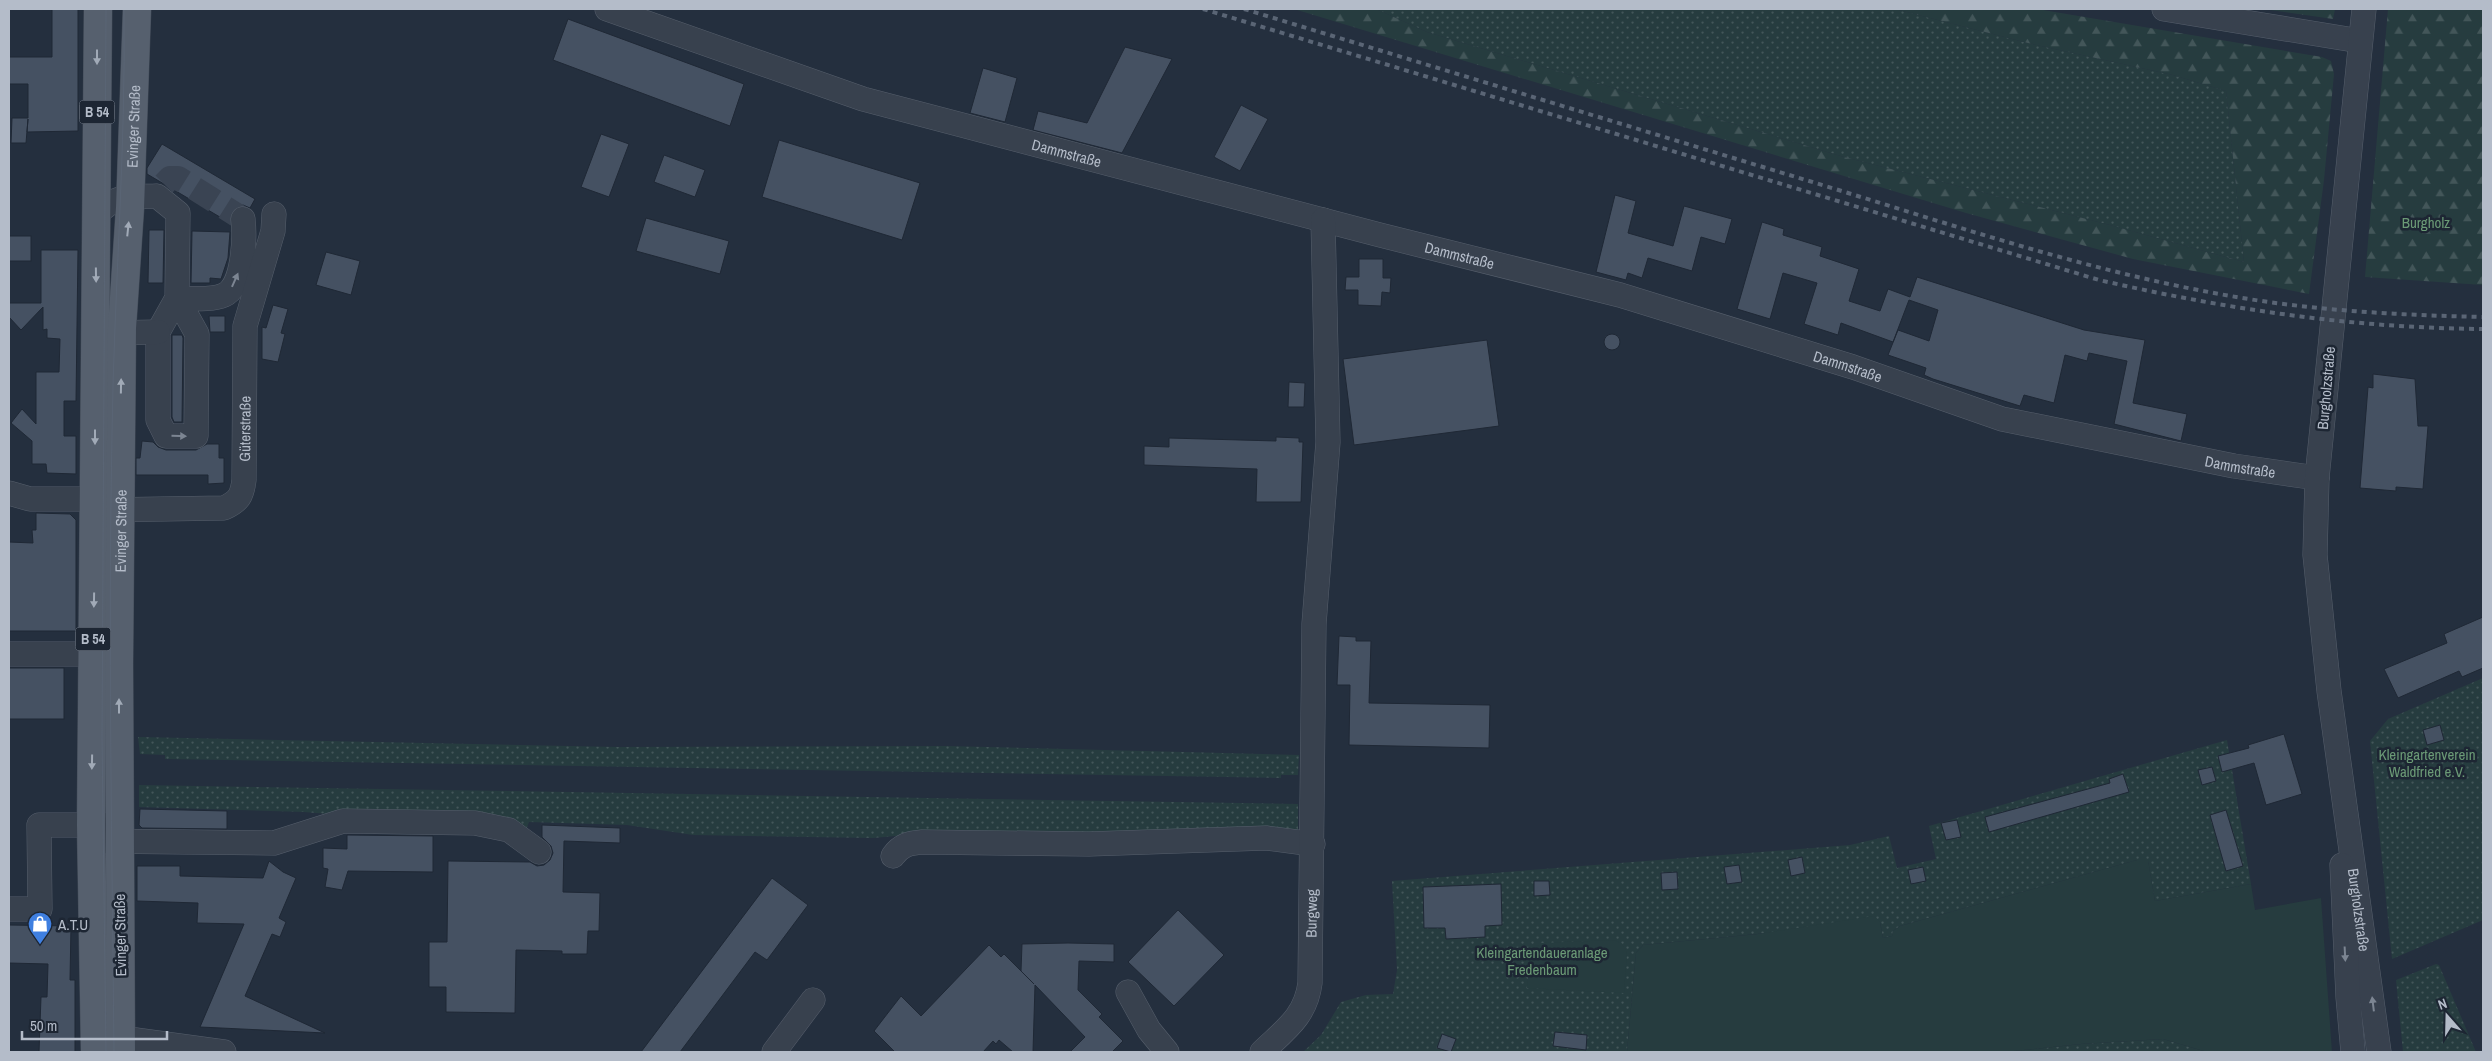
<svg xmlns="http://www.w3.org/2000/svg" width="2492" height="1061" viewBox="0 0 2492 1061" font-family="'Archivo Narrow',sans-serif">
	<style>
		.grass { fill: url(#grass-dots) }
		.forest { fill: url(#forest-firs) }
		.park { fill: #263c3f }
		.building { fill: #455162; stroke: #1f2835 }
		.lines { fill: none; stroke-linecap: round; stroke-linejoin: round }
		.minor-tunnel { stroke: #3a4453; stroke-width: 24; stroke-dasharray: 24 12; stroke-linecap: butt }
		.minor-casing { stroke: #565f6c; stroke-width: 25 }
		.major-casing { stroke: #414a57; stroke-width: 29 }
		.minor { stroke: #38414e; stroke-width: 24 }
		.major { stroke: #56606e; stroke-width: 28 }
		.tram { stroke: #5a6575; stroke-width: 1 }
		.rail { stroke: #5a6575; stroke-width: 4; stroke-dasharray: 5 5; stroke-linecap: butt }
		.oneway { fill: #a1aab7 }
		.oneway2 { fill: #7c8592 }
		.labels { text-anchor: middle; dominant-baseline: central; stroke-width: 5; stroke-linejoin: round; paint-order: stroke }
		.shield { fill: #1d2633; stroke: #878f9c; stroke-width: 1 }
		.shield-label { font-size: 14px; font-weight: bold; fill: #b4bcc9 }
		.street-label { font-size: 15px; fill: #b4bcc9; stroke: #1d2633 }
		.park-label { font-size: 15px; fill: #6b9a76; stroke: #1d2633 }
		.poi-label { font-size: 15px; fill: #b4bcc9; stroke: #1d2633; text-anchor: start }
	</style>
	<defs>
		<pattern id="grass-dots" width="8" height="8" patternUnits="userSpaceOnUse" patternTransform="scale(1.25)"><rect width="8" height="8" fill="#263c3f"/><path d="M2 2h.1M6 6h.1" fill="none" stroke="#435659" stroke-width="1.8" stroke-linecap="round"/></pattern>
		<pattern id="forest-firs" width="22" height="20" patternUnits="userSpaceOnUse" patternTransform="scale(1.25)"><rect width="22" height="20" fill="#263c3f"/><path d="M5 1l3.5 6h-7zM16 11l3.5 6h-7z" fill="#435659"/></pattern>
	</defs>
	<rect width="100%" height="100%" fill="#242f3e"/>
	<g class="grass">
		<polygon points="1376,9 1895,9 2028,43 2173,75 2226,91 2244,262 2106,224 1844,157 1427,32"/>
		<polygon points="2483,678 2483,920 2392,959 2370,741 2388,719"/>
		<polygon points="138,737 618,747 947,746 1299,755 1298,775 1281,775 1281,778 165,759 165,755 140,754"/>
		<polygon points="2227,740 2251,884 2155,901 2148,861 2137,860 1900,926 1893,931 1892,936 1883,938 1880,922 1643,945 1636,953 1627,1052 1303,1052 1321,1035 1341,1002 1366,995 1393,994 1397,970 1392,881 1850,845 1889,836 1897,868 1936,859 1929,826"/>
		<polygon points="139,785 1298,804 1298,829 1297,832 918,834 873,838 693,835 627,825 529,822 526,830 304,812 139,807"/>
		<polygon points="2436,964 2439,965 2476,1052 2403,1052 2396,980"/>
		<polygon points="2163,1039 2207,1052 2005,1052 2081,1044"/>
	</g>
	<g class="forest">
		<polygon points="1294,9 1376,9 1427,32 1844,157 2106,224 2244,262 2226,91 2173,75 2028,43 1895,9 2037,9 2322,57 2331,61 2334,74 2324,180 2309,294 2133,259 1966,213"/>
		<polygon points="2263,9 2335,9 2333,19"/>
		<polygon points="2388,9 2483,9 2483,285 2365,277"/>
	</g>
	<g class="park">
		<polygon points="2137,860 2148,860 2155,901 2251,884 2255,910 2321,898 2332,1052 2207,1052 2163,1039 2081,1044 2005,1052 1627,1052 1636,953 1643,945 1758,934 1874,916 1880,922 1883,938 1892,936 1893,931 1900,926"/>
		<polygon points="1614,940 1621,943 1627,952 1624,993 1527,988 1531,950 1541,943"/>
	</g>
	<g class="building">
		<polygon points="52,9 78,9 78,131 27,132 28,119 26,143 11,143 12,118 28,118 28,84 9,84 9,57 52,57"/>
		<polygon points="568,19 744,84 730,126 553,60"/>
		<polygon points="1125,47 1172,59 1122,153 1033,130 1038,111 1087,123"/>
		<polygon points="983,68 1017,78 1005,122 970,113"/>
		<polygon points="1241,105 1268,119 1240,171 1214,157"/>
		<polygon points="601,134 629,144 609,197 581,187"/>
		<polygon points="779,140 920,183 902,240 762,197"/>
		<polygon points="162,144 255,199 250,208 243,205 235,208 230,213 230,223 147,174 147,168"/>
		<polygon points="664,155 705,170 695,197 654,182"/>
		<polygon points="1615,195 1636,201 1628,233 1673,246 1684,206 1732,219 1725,244 1701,237 1692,271 1648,258 1642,278 1628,273 1626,280 1596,272"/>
		<polygon points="646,218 729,241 720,274 636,251"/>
		<polygon points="1762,222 1784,229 1783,235 1822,247 1820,256 1859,269 1849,301 1880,311 1888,289 1910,297 1917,277 2084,330 2145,340 2133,403 2187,414 2181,441 2114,424 2127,361 2089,353 2087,361 2065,355 2054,403 2024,395 2020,406 1933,379 1924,375 1926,368 1888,355 1898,330 1929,341 1938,310 1909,300 1893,342 1841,323 1838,335 1804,324 1817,283 1783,273 1770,319 1737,309"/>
		<polygon points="149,230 164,230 163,283 148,283"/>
		<polygon points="192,231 230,232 228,258 221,279 210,278 210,283 191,283"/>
		<rect x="9" y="236" width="22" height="25"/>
		<polygon points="41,250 78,250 76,401 64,401 64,436 76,436 76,474 47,473 46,464 32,464 32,441 11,423 22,409 36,424 36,372 59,372 60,339 47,338 47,329 43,330 43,307 21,330 9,317 9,303 41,303"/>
		<polygon points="326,252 360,261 351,295 316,285"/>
		<polygon points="1359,259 1383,259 1383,278 1391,278 1390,293 1382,292 1381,306 1358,305 1358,290 1345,290 1346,277 1359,277"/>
		<polygon points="273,305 288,309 281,333 285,334 278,362 262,359 262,327 266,328"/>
		<polygon points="209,316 225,316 225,332 210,332"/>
		<circle cx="1612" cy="342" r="8"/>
		<polygon points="172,335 182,335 183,338 182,422 174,422 172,417"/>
		<polygon points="1487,340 1499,426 1354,445 1343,359"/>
		<polygon points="2373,374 2415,379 2418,426 2428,426 2423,489 2396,487 2396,491 2360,488 2368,387 2373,388"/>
		<polygon points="1289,382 1305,383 1304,407 1288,407"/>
		<polygon points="1276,437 1299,438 1299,442 1303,442 1301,502 1256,502 1257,469 1144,465 1144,446 1169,447 1169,438 1276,441"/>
		<polygon points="142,441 153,442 158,447 166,450 196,450 207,444 219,444 219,458 224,458 224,483 208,484 208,475 136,475 136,458 140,458"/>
		<polygon points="36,513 70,514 76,520 76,631 9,631 9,542 33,543 32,530 36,530"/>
		<polygon points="2483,617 2483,668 2462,677 2459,671 2398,698 2384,669 2447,643 2444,634"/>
		<polygon points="1339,636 1356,637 1356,641 1371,641 1369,703 1490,705 1489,748 1349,745 1350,685 1337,685"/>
		<rect x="9" y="668" width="55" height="51"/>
		<polygon points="2440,725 2444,740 2427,745 2423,730"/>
		<polygon points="2284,734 2302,794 2266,805 2254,763 2222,772 2218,756 2249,748 2248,745"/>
		<polygon points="2212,767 2216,781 2202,785 2198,770"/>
		<polygon points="2123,774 2129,792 1989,832 1985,817 2110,783 2109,779"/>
		<polygon points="140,809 227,811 227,829 142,828 139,825"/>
		<polygon points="2226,810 2243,866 2226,871 2210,815"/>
		<polygon points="1957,820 1961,837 1946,840 1941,823"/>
		<polygon points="542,825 620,828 620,843 564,841 563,892 600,893 599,931 588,931 587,954 562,954 562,951 516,950 515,1013 446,1012 446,987 429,987 429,942 447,942 448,861 530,862 537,866 544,865 550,860 553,853 551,846 542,837"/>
		<polygon points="347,835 433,836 433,872 348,871 342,890 325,887 328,869 323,868 323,848 347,849"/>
		<polygon points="1802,857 1805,873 1791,876 1788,860"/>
		<polygon points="269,861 283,872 296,878 279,918 286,922 280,937 272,934 245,996 325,1033 200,1027 244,924 197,923 198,903 137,901 137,866 180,866 180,876 263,878"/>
		<polygon points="1739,865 1742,882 1727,884 1724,867"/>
		<polygon points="1923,867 1926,881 1911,884 1908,870"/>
		<polygon points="1677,872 1678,889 1662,890 1661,873"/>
		<polygon points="772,878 808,905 767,960 755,952 680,1052 641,1052"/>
		<polygon points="1534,881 1549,881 1550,895 1534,896"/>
		<polygon points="1501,884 1502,925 1485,926 1485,937 1446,939 1445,928 1424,928 1423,887"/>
		<polygon points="1178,910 1224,955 1174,1006 1128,962"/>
		<polygon points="9,925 71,926 70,980 75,980 75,1052 39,1052 41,997 47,997 48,964 9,963"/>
		<polygon points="1068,943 1114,944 1114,962 1079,961 1078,990 1102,1014 1099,1017 1123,1041 1112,1052 1070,1052 1085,1037 1035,985 1033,1052 1013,1052 999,1040 996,1044 993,1041 983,1052 895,1052 874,1031 901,996 921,1016 989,945 1001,957 1004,954 1034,984 1021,971 1022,944"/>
		<polygon points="1555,1032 1587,1035 1586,1050 1553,1046"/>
		<polygon points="1442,1034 1456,1039 1451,1052 1437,1048"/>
	</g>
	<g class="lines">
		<polyline class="minor-tunnel" points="164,184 170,178 178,178 243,219"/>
		<defs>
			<g id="minor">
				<path id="s1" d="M607,9l256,90 517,136 240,60 233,72 149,52 232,47 83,12"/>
				<polyline points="2164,9 2360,41"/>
				<path id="s2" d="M2364,9l-47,469 -2,77 14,136 50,361"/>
				<path d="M96,215c19,-21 34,-18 61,-19l21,17 -1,85 -19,34v88l8,16h30l1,-102 -20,-36c15,0 33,3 47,-3 20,-9 21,-57 19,-76"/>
				<polyline points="103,333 158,332"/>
				<polyline points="9,493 30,499 95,499"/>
				<path id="s3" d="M101,510l123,-2c15,-7 18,-12 20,-28l1,-154 28,-95 1,-17"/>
				<polyline points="9,654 110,654"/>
				<polyline points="91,841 274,843 343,821 475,823 509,830 539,852"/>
				<path d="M893,856c8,-11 16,-13 29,-14l167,2 177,-6 47,6"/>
				<polyline points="2342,865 2348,997 2353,1052"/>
				<polyline points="9,909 40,909 39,825 110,825"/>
				<polyline points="1128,992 1149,1030 1167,1052"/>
				<polyline points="104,1039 121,1038 224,1052"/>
				<polyline points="774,1052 813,1000"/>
				<path id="s4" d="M1262,1052c23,-22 44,-36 48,-69l4,-359 14,-182 -5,-222"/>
			</g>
			<g id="major">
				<polyline points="95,1052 91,825 98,9"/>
				<path id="s5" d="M121,1052l-2,-388 3,-336 8,-120 7,-199"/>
			</g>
		</defs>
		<use href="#minor" class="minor-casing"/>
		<use href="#major" class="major-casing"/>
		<use href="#minor" class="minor"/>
		<use href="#major" class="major"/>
		<g class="tram">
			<polyline points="106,1052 102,736 106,9"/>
			<path d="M114,1052c-2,-206 -6,-412 -2,-619 2,-141 14,-283 12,-424"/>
		</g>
		<g class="rail">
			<path d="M1203,9l896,271c127,29 253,48 384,49"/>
			<path d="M1244,9c181,55 361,110 542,165 140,42 285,93 428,119 89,17 179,22 269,24"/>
		</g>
	</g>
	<defs><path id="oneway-solid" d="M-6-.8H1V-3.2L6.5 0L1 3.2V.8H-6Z" transform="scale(1.25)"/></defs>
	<g class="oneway">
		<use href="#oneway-solid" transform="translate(97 57) rotate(90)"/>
		<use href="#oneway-solid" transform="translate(128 229) rotate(-84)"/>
		<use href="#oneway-solid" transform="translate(96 275) rotate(89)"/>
		<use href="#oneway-solid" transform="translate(121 386) rotate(-89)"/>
		<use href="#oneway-solid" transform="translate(95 437) rotate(90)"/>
		<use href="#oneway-solid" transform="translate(94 600) rotate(91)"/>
		<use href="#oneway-solid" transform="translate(119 706) rotate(-90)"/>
		<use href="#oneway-solid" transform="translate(92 762) rotate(91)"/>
	</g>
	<g class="oneway2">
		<use href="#oneway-solid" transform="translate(235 280) rotate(-66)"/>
		<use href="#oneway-solid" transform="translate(179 436) rotate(1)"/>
		<use href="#oneway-solid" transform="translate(2345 954) rotate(87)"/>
		<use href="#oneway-solid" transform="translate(2373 1004) rotate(-97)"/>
	</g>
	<defs>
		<symbol id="shop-pin" viewBox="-11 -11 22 30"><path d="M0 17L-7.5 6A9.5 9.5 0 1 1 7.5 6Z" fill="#3f7fe0" stroke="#1d2633"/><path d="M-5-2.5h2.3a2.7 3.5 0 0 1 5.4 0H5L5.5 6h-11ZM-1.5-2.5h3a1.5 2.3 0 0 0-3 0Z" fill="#fff"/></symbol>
	</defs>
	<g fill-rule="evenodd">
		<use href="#shop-pin" x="26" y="910" width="28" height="38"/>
	</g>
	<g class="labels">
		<g class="shield">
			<rect x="79.5" y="100.5" width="35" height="23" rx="4"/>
			<rect x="75.5" y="627.5" width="35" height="23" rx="4"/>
		</g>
		<g class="shield-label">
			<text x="97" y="112">B 54</text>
			<text x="93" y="639">B 54</text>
		</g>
		<g class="street-label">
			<text stroke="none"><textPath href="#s5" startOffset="926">Evinger Straße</textPath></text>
			<text stroke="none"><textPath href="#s1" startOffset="482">Dammstraße</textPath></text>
			<text stroke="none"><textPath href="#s1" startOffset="888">Dammstraße</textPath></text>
			<text stroke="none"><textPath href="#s1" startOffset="1292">Dammstraße</textPath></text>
			<text transform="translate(2326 388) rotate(-85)">Burgholzstraße</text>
			<text stroke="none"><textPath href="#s3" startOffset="211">Güterstraße</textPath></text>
			<text stroke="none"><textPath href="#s1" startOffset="1698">Dammstraße</textPath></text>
			<text stroke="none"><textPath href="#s5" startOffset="521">Evinger Straße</textPath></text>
			<text stroke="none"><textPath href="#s2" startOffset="906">Burgholzstraße</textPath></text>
			<text stroke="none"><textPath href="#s4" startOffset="156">Burgweg</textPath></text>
			<text transform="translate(120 935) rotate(-91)">Evinger Straße</text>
		</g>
		<g class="park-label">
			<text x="2426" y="222">Burgholz</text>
			<text x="2427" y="754">Kleingartenverein<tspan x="2427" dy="17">Waldfried e.V.</tspan></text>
			<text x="1542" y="952">Kleingartendaueranlage<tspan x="1542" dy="17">Fredenbaum</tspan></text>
		</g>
		<g class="poi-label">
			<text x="58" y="924">A.T.U</text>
		</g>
	</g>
	<rect width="2492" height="1061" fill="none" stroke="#b4bcc9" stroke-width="20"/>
	<g transform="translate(2447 1016) rotate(340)" stroke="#1d2633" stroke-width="4" paint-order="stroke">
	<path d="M0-4L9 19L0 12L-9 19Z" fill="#b4bcc9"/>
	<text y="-8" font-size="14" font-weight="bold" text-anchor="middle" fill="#b4bcc9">N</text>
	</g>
	<path d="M22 1031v8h145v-8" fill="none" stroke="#b4bcc9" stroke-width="2.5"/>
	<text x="30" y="1031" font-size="15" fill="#b4bcc9" stroke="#1d2633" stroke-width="4" paint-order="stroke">50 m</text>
</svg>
